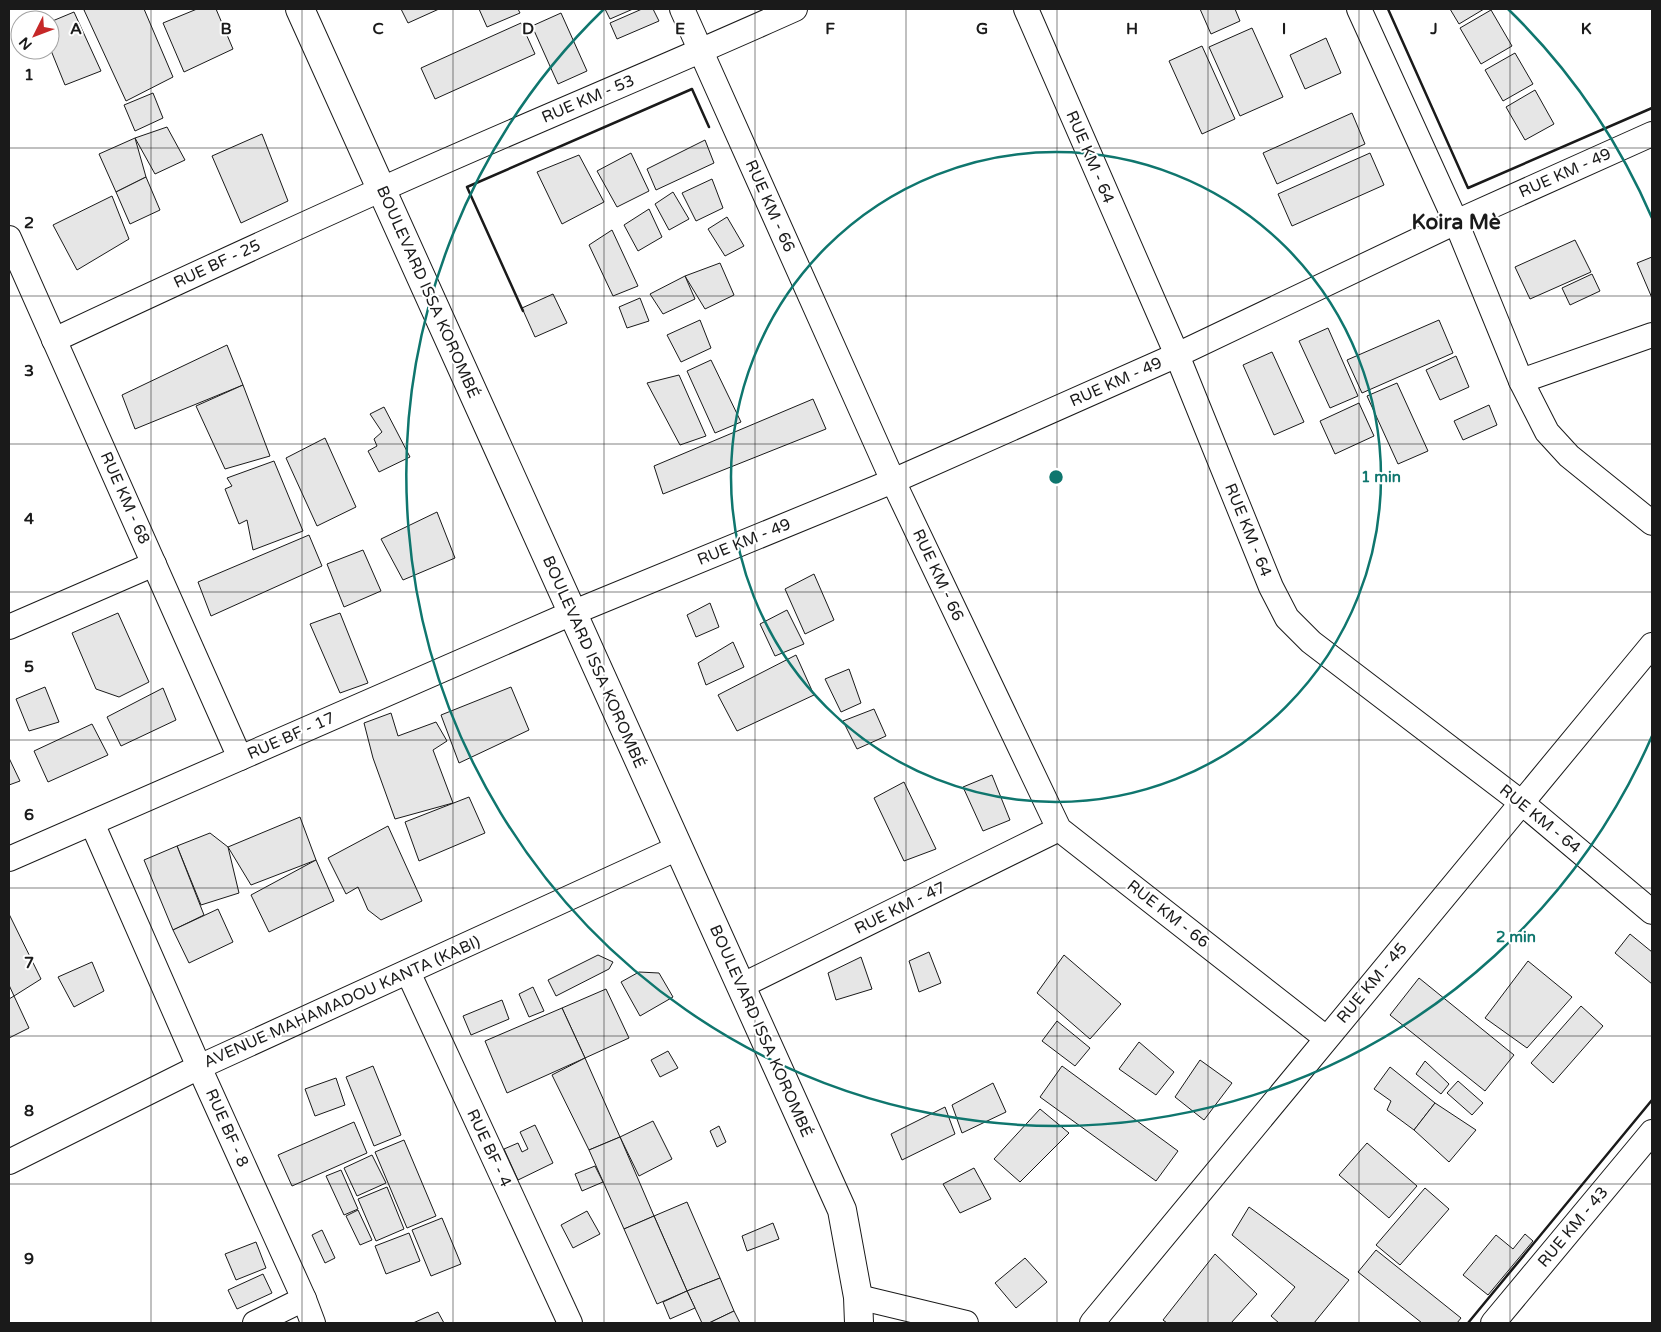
<svg xmlns="http://www.w3.org/2000/svg" width="1661" height="1332" viewBox="0 0 1661 1332" font-family="'Varela Round',sans-serif">
	<style>
		.building { fill: #e6e6e6; stroke: #1a1a1a }
		.lines { fill: none; stroke-linecap: round; stroke-linejoin: round }
		.street-casing { stroke: #1a1a1a; stroke-width: 26 }
		.secondary-casing { stroke: #1a1a1a; stroke-width: 30 }
		.street { stroke: #fff; stroke-width: 24 }
		.secondary { stroke: #fff; stroke-width: 28 }
		.wall { stroke: #1a1a1a; stroke-width: 2.5 }
		.grid { fill: none; stroke: #1a1a1a; stroke-width: 1; stroke-opacity: 0.55 }
		.ring { fill: none; stroke: #0f766e; stroke-width: 2.5 }
		.labels { text-anchor: middle; dominant-baseline: central; stroke-width: 4; stroke-linejoin: round; paint-order: stroke }
		.street-label { font-size: 16px; fill: #1a1a1a; stroke: #fff }
		.district-label { font-size: 21px; font-weight: bold; fill: #1a1a1a; stroke: #fff }
		.grid-label { font-size: 16px; text-anchor: middle; font-weight: bold; fill: #1a1a1a; stroke: #fff; stroke-width: 4; stroke-linejoin: round; paint-order: stroke }
		.centre { fill: #0f766e; stroke: #fff; stroke-width: 2.5 }
		.ring-label { font-size: 15px; text-anchor: middle; font-weight: bold; fill: #0f766e; stroke: #fff; stroke-width: 4; stroke-linejoin: round; paint-order: stroke }
	</style>
	<rect width="100%" height="100%" fill="#fff"/>
	<g class="building">
		<polygon points="87,9 144,9 173,77 126,101 84,10"/>
		<polygon points="197,9 216,9 233,49 184,72 163,23"/>
		<polygon points="401,9 439,9 408,23"/>
		<polygon points="479,9 518,9 520,13 487,27"/>
		<polygon points="605,9 633,9 610,19"/>
		<polygon points="642,9 653,9 659,21 617,39 610,23"/>
		<polygon points="1200,9 1235,9 1240,21 1211,34"/>
		<polygon points="1450,9 1484,9 1459,24"/>
		<polygon points="1491,10 1512,46 1481,64 1460,28"/>
		<polygon points="74,12 101,71 65,85 50,48 50,22"/>
		<polygon points="561,13 587,71 558,84 532,26"/>
		<polygon points="521,23 535,54 435,99 421,68"/>
		<polygon points="1252,28 1283,97 1240,116 1209,47"/>
		<polygon points="1326,38 1341,73 1305,89 1290,55"/>
		<polygon points="1202,46 1235,119 1202,134 1169,61"/>
		<polygon points="1515,53 1533,84 1503,101 1485,70"/>
		<polygon points="1535,90 1554,124 1525,140 1506,107"/>
		<polygon points="153,93 163,118 135,131 124,105"/>
		<polygon points="1352,113 1365,144 1277,184 1263,153"/>
		<polygon points="167,127 185,160 155,174 135,138"/>
		<polygon points="262,134 288,201 241,223 212,156"/>
		<polygon points="135,138 146,177 116,192 99,154"/>
		<polygon points="705,140 714,163 656,190 647,169"/>
		<polygon points="631,153 649,191 617,207 597,171"/>
		<polygon points="1370,153 1384,185 1292,226 1278,194"/>
		<polygon points="579,155 604,202 562,224 537,172"/>
		<polygon points="146,177 160,210 130,224 116,192"/>
		<polygon points="712,179 723,208 696,221 682,193"/>
		<polygon points="673,192 689,219 669,230 655,204"/>
		<polygon points="112,196 129,239 77,270 53,225"/>
		<polygon points="649,209 662,237 638,251 624,225"/>
		<polygon points="727,217 744,246 725,256 708,229"/>
		<polygon points="612,230 638,286 613,296 589,245"/>
		<polygon points="1575,240 1591,272 1530,299 1515,267"/>
		<polygon points="1652,257 1652,298 1637,263"/>
		<polygon points="720,263 734,295 705,309 685,276"/>
		<polygon points="1592,274 1600,291 1570,305 1562,288"/>
		<polygon points="685,276 695,299 663,314 650,294"/>
		<polygon points="553,294 567,323 535,337 522,308"/>
		<polygon points="640,298 649,321 627,328 619,307"/>
		<polygon points="700,320 711,348 681,362 667,335"/>
		<polygon points="1439,320 1453,353 1362,393 1347,360"/>
		<polygon points="1328,328 1358,396 1330,408 1299,341"/>
		<polygon points="227,345 243,385 135,429 122,395"/>
		<polygon points="1272,352 1304,422 1274,435 1243,365"/>
		<polygon points="1456,356 1469,387 1440,400 1426,370"/>
		<polygon points="711,360 741,422 715,433 687,371"/>
		<polygon points="679,375 706,436 680,445 647,383"/>
		<polygon points="1397,383 1428,451 1398,464 1367,396"/>
		<polygon points="243,385 270,456 225,469 196,406"/>
		<polygon points="813,399 826,429 663,494 654,466"/>
		<polygon points="1359,403 1374,436 1335,454 1320,421"/>
		<polygon points="1489,405 1497,425 1463,440 1454,421"/>
		<polygon points="384,407 410,457 379,472 368,451 377,446 374,439 382,432 370,414"/>
		<polygon points="325,438 356,507 317,526 286,458"/>
		<polygon points="274,461 303,531 253,550 247,520 239,524 225,489 232,486 227,478"/>
		<polygon points="437,512 455,558 403,580 381,539"/>
		<polygon points="309,535 322,566 211,616 198,582"/>
		<polygon points="363,550 381,591 344,607 327,564"/>
		<polygon points="814,574 834,620 805,634 785,589"/>
		<polygon points="710,603 719,627 696,637 687,615"/>
		<polygon points="787,610 804,644 775,656 760,624"/>
		<polygon points="118,613 149,682 119,697 96,689 72,633"/>
		<polygon points="340,613 368,683 340,693 310,624"/>
		<polygon points="733,642 744,667 706,685 698,663"/>
		<polygon points="796,655 814,695 737,731 718,695"/>
		<polygon points="849,669 861,703 841,712 825,679"/>
		<polygon points="45,687 59,722 29,731 16,699"/>
		<polygon points="511,687 529,730 459,763 441,715"/>
		<polygon points="163,688 176,720 121,746 107,717"/>
		<polygon points="874,709 886,736 857,749 843,721"/>
		<polygon points="391,713 398,736 436,722 447,741 433,750 453,803 395,819 373,758 364,723"/>
		<polygon points="92,724 108,755 48,782 34,751"/>
		<polygon points="9,758 20,781 9,785"/>
		<polygon points="992,775 1010,820 983,831 963,787"/>
		<polygon points="904,782 936,849 904,861 874,798"/>
		<polygon points="469,797 485,833 419,861 405,822"/>
		<polygon points="300,817 316,860 251,885 228,847"/>
		<polygon points="388,826 422,901 381,920 368,910 358,887 346,894 328,858"/>
		<polygon points="210,833 228,847 239,893 201,905 177,846"/>
		<polygon points="177,846 204,915 173,930 144,860"/>
		<polygon points="316,860 334,901 269,932 251,895"/>
		<polygon points="218,909 233,942 189,963 173,930"/>
		<polygon points="9,914 41,979 14,996 9,985"/>
		<polygon points="1630,934 1652,952 1652,984 1615,953"/>
		<polygon points="929,952 941,983 919,992 909,961"/>
		<polygon points="598,955 613,962 609,969 556,996 548,980"/>
		<polygon points="1064,955 1121,1004 1090,1039 1037,993"/>
		<polygon points="861,957 872,989 836,1000 828,973"/>
		<polygon points="1528,961 1572,997 1527,1048 1485,1018"/>
		<polygon points="92,962 104,991 74,1007 58,977"/>
		<polygon points="639,972 659,973 673,997 640,1016 621,982"/>
		<polygon points="1419,978 1514,1055 1485,1091 1390,1015"/>
		<polygon points="533,987 544,1011 529,1017 519,994"/>
		<polygon points="606,989 629,1038 585,1058 562,1008"/>
		<polygon points="14,996 29,1028 9,1038 9,999"/>
		<polygon points="502,1000 509,1019 471,1035 463,1016"/>
		<polygon points="1581,1006 1603,1026 1553,1083 1531,1063"/>
		<polygon points="562,1008 585,1058 507,1093 485,1041"/>
		<polygon points="1057,1021 1090,1048 1075,1066 1042,1041"/>
		<polygon points="1139,1042 1174,1072 1156,1095 1119,1069"/>
		<polygon points="668,1051 678,1068 660,1077 651,1060"/>
		<polygon points="585,1058 620,1137 589,1150 552,1075"/>
		<polygon points="1200,1060 1232,1083 1204,1120 1175,1097"/>
		<polygon points="1425,1061 1449,1084 1441,1094 1416,1074"/>
		<polygon points="373,1066 401,1135 374,1146 346,1077"/>
		<polygon points="1062,1066 1178,1151 1156,1181 1040,1097"/>
		<polygon points="1390,1067 1435,1103 1414,1130 1387,1110 1391,1101 1374,1089"/>
		<polygon points="336,1078 345,1105 315,1116 305,1089"/>
		<polygon points="1458,1081 1483,1103 1472,1115 1447,1093"/>
		<polygon points="993,1083 1006,1112 962,1133 952,1105"/>
		<polygon points="1435,1103 1476,1130 1449,1162 1414,1130"/>
		<polygon points="945,1107 955,1134 902,1160 891,1134"/>
		<polygon points="1040,1109 1069,1133 1020,1182 994,1159"/>
		<polygon points="653,1121 672,1159 639,1176 620,1137"/>
		<polygon points="354,1122 367,1153 292,1186 278,1155"/>
		<polygon points="535,1125 553,1163 518,1180 504,1149 518,1143 522,1152 528,1149 520,1132"/>
		<polygon points="719,1126 726,1142 717,1147 710,1131"/>
		<polygon points="620,1137 654,1216 624,1229 589,1150"/>
		<polygon points="404,1140 436,1216 407,1228 375,1152"/>
		<polygon points="1367,1143 1417,1186 1389,1218 1339,1175"/>
		<polygon points="372,1155 386,1183 357,1196 344,1168"/>
		<polygon points="595,1166 603,1182 582,1191 575,1174"/>
		<polygon points="974,1168 991,1199 960,1213 943,1184"/>
		<polygon points="341,1170 358,1209 344,1215 326,1176"/>
		<polygon points="387,1187 404,1229 376,1241 358,1199"/>
		<polygon points="1425,1188 1449,1209 1400,1265 1376,1245"/>
		<polygon points="687,1202 720,1278 687,1291 654,1216"/>
		<polygon points="1249,1207 1349,1280 1314,1323 1279,1323 1271,1316 1295,1287 1232,1235"/>
		<polygon points="358,1210 372,1240 360,1245 346,1216"/>
		<polygon points="587,1211 600,1234 573,1248 561,1225"/>
		<polygon points="654,1216 687,1291 657,1304 624,1229"/>
		<polygon points="442,1218 461,1264 431,1276 412,1230"/>
		<polygon points="773,1223 779,1239 747,1251 742,1236"/>
		<polygon points="322,1230 335,1258 325,1263 312,1235"/>
		<polygon points="409,1233 420,1261 386,1274 375,1246"/>
		<polygon points="1525,1234 1533,1241 1488,1295 1463,1275 1496,1235 1513,1249"/>
		<polygon points="256,1242 266,1268 236,1280 225,1254"/>
		<polygon points="1376,1250 1461,1318 1457,1323 1422,1323 1358,1272"/>
		<polygon points="1215,1254 1257,1294 1231,1323 1167,1323 1163,1320"/>
		<polygon points="1025,1258 1047,1282 1016,1308 995,1283"/>
		<polygon points="263,1274 272,1293 237,1309 228,1290"/>
		<polygon points="720,1278 734,1311 709,1323 702,1323 687,1291"/>
		<polygon points="687,1291 695,1308 670,1319 663,1302"/>
		<polygon points="734,1311 740,1323 709,1323"/>
		<polygon points="438,1312 444,1323 413,1323"/>
	</g>
	<g class="lines">
		<defs>
			<g id="street">
				<polyline points="682,9 893,481 1059,829 1326,1038"/>
				<polyline points="1026,9 1177,355 1271,587 1287,618 1311,642 1522,803 1652,912"/>
				<polyline points="1359,9 1456,222 1521,381 1547,432 1569,456 1652,523"/>
				<polyline points="9,238 240,758"/>
				<path d="M54,340c109,-51 217,-101 326,-150 138,-62 277,-119 415,-181"/>
				<polyline points="1521,381 1652,335"/>
				<polyline points="9,627 154,564"/>
				<polyline points="92,823 199,1067 304,1299 313,1323"/>
				<polyline points="9,859 572,613 893,481 1177,355 1456,222 1652,134"/>
				<polyline points="408,972 570,1323"/>
				<polyline points="741,986 1059,829"/>
				<polyline points="9,1162 199,1067 678,848"/>
				<polyline points="858,1297 966,1323"/>
				<polyline points="255,1323 304,1299"/>
				<polyline points="1092,1323 1652,645"/>
				<polyline points="1493,1323 1652,1132"/>
			</g>
			<polyline id="secondary" points="300,9 842,1210 858,1297 859,1323"/>
		</defs>
		<use href="#street" class="street-casing"/>
		<use href="#secondary" class="secondary-casing"/>
		<use href="#street" class="street"/>
		<use href="#secondary" class="secondary"/>
		<g class="wall">
			<polyline points="1388,9 1468,188 1652,108"/>
			<polyline points="523,311 467,187 692,89 709,127"/>
			<polyline points="1468,1323 1652,1100"/>
		</g>
	</g>
	<path class="grid" d="M151,9v1314M302,9v1314M453,9v1314M604,9v1314M755,9v1314M906,9v1314M1057,9v1314M1208,9v1314M1359,9v1314M1510,9v1314M9,148h1643M9,296h1643M9,444h1643M9,592h1643M9,740h1643M9,888h1643M9,1036h1643M9,1184h1643"/>
	<g class="ring">
		<circle cx="1056" cy="477" r="325"/>
		<path d="M1652 736A650 650 0 1 1 604 9M1508 9A650 650 0 0 1 1652 218"/>
	</g>
	<g class="labels">
		<g class="street-label">
			<text transform="translate(588 99) rotate(-23)">RUE KM - 53</text>
			<text transform="translate(1090 157) rotate(67)">RUE KM - 64</text>
			<text transform="translate(1565 173) rotate(-24)">RUE KM - 49</text>
			<text transform="translate(770 206) rotate(66)">RUE KM - 66</text>
			<text transform="translate(217 264) rotate(-25)">RUE BF - 25</text>
			<text transform="translate(428 292) rotate(66)">BOULEVARD ISSA KOROMBÉ</text>
			<text transform="translate(1116 382) rotate(-24)">RUE KM - 49</text>
			<text transform="translate(125 498) rotate(66)">RUE KM - 68</text>
			<text transform="translate(1248 530) rotate(68)">RUE KM - 64</text>
			<text transform="translate(744 542) rotate(-22)">RUE KM - 49</text>
			<text transform="translate(938 575) rotate(65)">RUE KM - 66</text>
			<text transform="translate(594 662) rotate(66)">BOULEVARD ISSA KOROMBÉ</text>
			<text transform="translate(291 736) rotate(-24)">RUE BF - 17</text>
			<text transform="translate(1540 819) rotate(39)">RUE KM - 64</text>
			<text transform="translate(900 908) rotate(-26)">RUE KM - 47</text>
			<text transform="translate(1168 914) rotate(38)">RUE KM - 66</text>
			<text transform="translate(1372 983) rotate(-50)">RUE KM - 45</text>
			<text transform="translate(342 1002) rotate(-24)">AVENUE MAHAMADOU KANTA (KABI)</text>
			<text transform="translate(761 1031) rotate(66)">BOULEVARD ISSA KOROMBÉ</text>
			<text transform="translate(227 1128) rotate(66)">RUE BF - 8</text>
			<text transform="translate(489 1148) rotate(65)">RUE BF - 4</text>
			<text transform="translate(1573 1227) rotate(-50)">RUE KM - 43</text>
		</g>
		<g class="district-label">
			<text x="1456" y="222">Koira Mè</text>
		</g>
	</g>
	<g class="grid-label">
		<text x="76" y="34">A</text>
		<text x="226" y="34">B</text>
		<text x="378" y="34">C</text>
		<text x="528" y="34">D</text>
		<text x="680" y="34">E</text>
		<text x="830" y="34">F</text>
		<text x="982" y="34">G</text>
		<text x="1132" y="34">H</text>
		<text x="1284" y="34">I</text>
		<text x="1434" y="34">J</text>
		<text x="1586" y="34">K</text>
		<text x="29" y="80">1</text>
		<text x="29" y="228">2</text>
		<text x="29" y="376">3</text>
		<text x="29" y="524">4</text>
		<text x="29" y="672">5</text>
		<text x="29" y="820">6</text>
		<text x="29" y="968">7</text>
		<text x="29" y="1116">8</text>
		<text x="29" y="1264">9</text>
	</g>
	<circle cx="1056" cy="477" r="8" class="centre"/>
	<g class="ring-label">
		<text x="1381" y="482">1 min</text>
		<text x="1516" y="942">2 min</text>
	</g>
	<rect width="1661" height="1332" fill="none" stroke="#1a1a1a" stroke-width="20"/>
	<g transform="translate(35 35) rotate(228)"><circle r="24" fill="#ffffff" stroke="#a3a3a3"/>
	<path d="M0-4L9 19L0 12L-9 19Z" fill="#c62828"/>
	<text y="-8" font-size="14" font-weight="bold" text-anchor="middle" fill="#1a1a1a">N</text>
	</g>
</svg>
